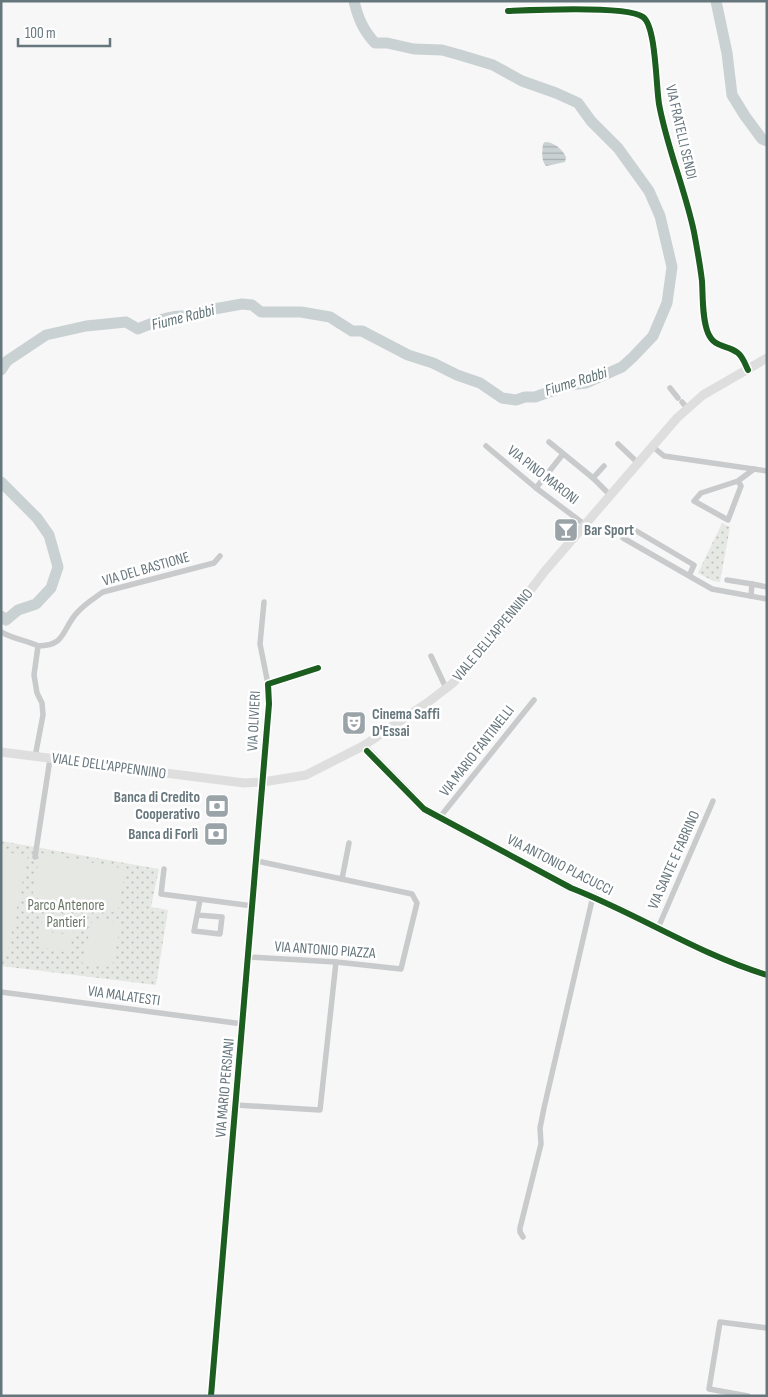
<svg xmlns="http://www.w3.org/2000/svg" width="768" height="1397" viewBox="0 0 768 1397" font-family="'Sofia Sans Condensed',sans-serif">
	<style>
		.park { fill: url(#park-dots) }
		.garden { fill: #e6e8e4 }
		.water { fill: url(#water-rules) }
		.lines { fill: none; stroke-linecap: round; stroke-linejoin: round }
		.river { stroke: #cad1d3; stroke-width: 11 }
		.minor { stroke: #c8cacb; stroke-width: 5.5 }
		.secondary { stroke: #dededf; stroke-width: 9 }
		.cycleway-casing { stroke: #fff; stroke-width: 9 }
		.cycleway { stroke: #1b5e20; stroke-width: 6 }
		.labels { text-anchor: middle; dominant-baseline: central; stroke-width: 5; stroke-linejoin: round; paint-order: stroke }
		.street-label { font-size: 15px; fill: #66767d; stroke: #fff }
		.poi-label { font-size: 15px; font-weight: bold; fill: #66767d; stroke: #fff; text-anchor: start }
		.park-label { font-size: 15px; fill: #6a7665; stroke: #fff }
		.water-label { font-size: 16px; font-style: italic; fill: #617478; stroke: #fff }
	</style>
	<defs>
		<pattern id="park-dots" width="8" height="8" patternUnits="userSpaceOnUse" patternTransform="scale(1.25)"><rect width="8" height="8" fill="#e6e8e4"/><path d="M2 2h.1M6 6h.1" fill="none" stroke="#bec1be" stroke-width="1.8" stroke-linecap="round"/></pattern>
		<pattern id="water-rules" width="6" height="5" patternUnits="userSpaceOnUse" patternTransform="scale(1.25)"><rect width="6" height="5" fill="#cad1d3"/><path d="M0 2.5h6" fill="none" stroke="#a8aeb0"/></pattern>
	</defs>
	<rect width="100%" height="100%" fill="#f7f7f7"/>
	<g class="park">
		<polygon points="722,523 730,527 720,582 713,581 698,573"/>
		<polygon points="1,841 159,869 151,907 168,910 156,985 1,966"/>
	</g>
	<g class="garden">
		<polygon points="1,851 28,856 7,955 1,954"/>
		<polygon points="40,853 126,869 117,913 32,897"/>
		<polygon points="44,912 77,919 73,935 40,928"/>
		<polygon points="93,918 121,923 112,967 82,963"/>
		<polygon points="40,930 73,936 69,953 37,946"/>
	</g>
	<path class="water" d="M545,142c9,0 17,7 21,15l-1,5 -19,4c-5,-6 -4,-14 -3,-22z"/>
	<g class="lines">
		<g class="river">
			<polyline points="716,1 727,53 732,95 745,116 762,139 767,141"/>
			<path d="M1,370l6,-9 39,-26 40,-9 40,-4 12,7c17,-7 35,-16 53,-12l12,-6 39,-7 10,1 9,7h40l29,5 22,14h10l46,24 25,8 24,12 23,8 22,15 14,2 9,-3h10l34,-12 17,-2 36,-16 11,-10 20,-21 14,-33 5,-36 -12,-51 -11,-25 -31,-43 -27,-27 -13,-18 -22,-10 -34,-12 -29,-16 -33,-10 -18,-5 -28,-1 -27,-6h-12c-12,-13 -17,-25 -21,-42"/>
			<polyline points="1,482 37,518 49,535 58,567 51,588 36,604 18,610 6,620 1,616"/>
		</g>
		<g class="minor">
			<path d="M508,11c24,-1 119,-6 135,6 13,9 13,69 16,87 8,44 26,85 35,128 3,16 6,32 8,49 1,16 0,37 6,52 7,16 19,11 30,20 5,4 7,11 10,17"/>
			<polyline points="670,388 678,398"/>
			<polyline points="682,402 687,408"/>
			<polyline points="549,442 593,478 610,495"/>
			<polyline points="618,444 638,463"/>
			<polyline points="486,446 536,488 584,524"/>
			<polyline points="652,446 664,456 767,471"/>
			<polyline points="593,478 604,466"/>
			<polyline points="738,481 741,486 728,520 694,501 701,493 738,481 754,469"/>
			<polyline points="536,488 563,454"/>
			<polyline points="689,576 694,565 633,529 623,538 712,589 767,599"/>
			<polyline points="727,580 752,584 751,596"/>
			<polyline points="752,584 767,587"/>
			<polyline points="264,602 260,644 268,684"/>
			<path d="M1,632c12,7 25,8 37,14"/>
			<polyline points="431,656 446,688"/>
			<path d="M35,757l8,-42 -1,-12 -5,-10 -3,-18 4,-29c27,-1 23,-13 37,-31 8,-10 18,-16 28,-23l111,-29 6,-7"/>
			<polyline points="440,817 534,700"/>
			<polyline points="35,857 50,759"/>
			<polyline points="164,869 161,894 253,906"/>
			<polyline points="342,879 349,843"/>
			<polyline points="197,915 222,917 220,934 194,931 200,900"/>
			<polyline points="658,928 713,801"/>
			<polyline points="248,957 336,962 401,969 417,903 412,894 257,861"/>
			<polyline points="1,992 243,1024"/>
			<polyline points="236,1105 320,1110 336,962"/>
			<polyline points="523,1237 520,1232 520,1228 541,1144 540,1128 544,1108 593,896"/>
			<polyline points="211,1396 269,704 268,684 318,668"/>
			<polyline points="748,1396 709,1389 720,1322 767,1328"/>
		</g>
		<g class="secondary">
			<path d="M363,746l61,63 147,79c67,26 127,66 196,87"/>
			<polyline points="1,752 244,783 263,782 306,775 363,746 427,703 453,683 490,643 545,571 677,418 703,395 767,358"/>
		</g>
		<defs>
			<g id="cycleway">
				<path d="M508,11c24,-1 119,-6 135,6 13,9 13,69 16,87 8,44 26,85 35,128 3,16 6,32 8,49 1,16 0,37 6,52 7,16 19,11 30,20 5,4 7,11 10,17"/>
				<path d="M367,751l57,58 147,79c67,26 127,66 196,87"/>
				<polyline points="211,1396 269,704 268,684 318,668"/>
			</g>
		</defs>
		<use href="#cycleway" class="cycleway-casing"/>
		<use href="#cycleway" class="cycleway"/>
	</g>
	<defs>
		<symbol id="bar-square" viewBox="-11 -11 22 22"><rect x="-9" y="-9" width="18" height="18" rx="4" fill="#99a3a8" stroke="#fff"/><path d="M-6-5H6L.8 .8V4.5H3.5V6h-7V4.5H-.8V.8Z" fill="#fff"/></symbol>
		<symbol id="theatre-square" viewBox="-11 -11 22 22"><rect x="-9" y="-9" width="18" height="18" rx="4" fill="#99a3a8" stroke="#fff"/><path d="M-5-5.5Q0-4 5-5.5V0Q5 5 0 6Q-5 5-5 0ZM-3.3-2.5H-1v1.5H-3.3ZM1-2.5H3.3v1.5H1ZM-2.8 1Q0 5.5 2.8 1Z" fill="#fff"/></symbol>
		<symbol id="bank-square" viewBox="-11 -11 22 22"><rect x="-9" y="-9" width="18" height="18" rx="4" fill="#99a3a8" stroke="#fff"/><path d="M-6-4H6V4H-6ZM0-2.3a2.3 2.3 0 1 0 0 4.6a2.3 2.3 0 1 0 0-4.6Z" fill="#fff"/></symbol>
	</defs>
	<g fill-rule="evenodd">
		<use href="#bar-square" x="552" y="516" width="28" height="28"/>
		<use href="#theatre-square" x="340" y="709" width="28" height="28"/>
		<use href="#bank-square" x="203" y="792" width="28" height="28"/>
		<use href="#bank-square" x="202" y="820" width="28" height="28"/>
	</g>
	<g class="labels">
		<g class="street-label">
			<text transform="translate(681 132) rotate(77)">VIA FRATELLI SENDI</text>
			<text transform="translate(543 475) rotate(38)">VIA PINO MARONI</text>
			<text transform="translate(146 569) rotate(-16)">VIA DEL BASTIONE</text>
			<text transform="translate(493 635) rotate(-50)">VIALE DELL'APPENNINO</text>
			<text transform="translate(254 721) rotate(-87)">VIA OLIVIERI</text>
			<text transform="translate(477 751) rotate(-52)">VIA MARIO FANTINELLI</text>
			<text transform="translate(109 766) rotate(8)">VIALE DELL'APPENNINO</text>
			<text transform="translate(674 860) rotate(-66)">VIA SANTE E FABRINO</text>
			<text transform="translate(560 865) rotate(27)">VIA ANTONIO PLACUCCI</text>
			<text transform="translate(325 950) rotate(4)">VIA ANTONIO PIAZZA</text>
			<text transform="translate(124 996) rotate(8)">VIA MALATESTI</text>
			<text transform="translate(225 1088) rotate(-85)">VIA MARIO PERSIANI</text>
		</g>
		<g class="poi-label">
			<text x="584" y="530">Bar Sport</text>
			<text x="372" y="714">Cinema Saffi<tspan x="372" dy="17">D'Essai</tspan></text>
			<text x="200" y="797" text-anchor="end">Banca di Credito<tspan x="200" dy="17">Cooperativo</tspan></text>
			<text x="198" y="834" text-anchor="end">Banca di Forlì</text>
		</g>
		<g class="park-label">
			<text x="66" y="905">Parco Antenore<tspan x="66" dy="17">Pantieri</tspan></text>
		</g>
		<g class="water-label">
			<text transform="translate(183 318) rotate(-14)">Fiume Rabbi</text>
			<text transform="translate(576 382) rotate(-17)">Fiume Rabbi</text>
		</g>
	</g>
	<rect width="768" height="1397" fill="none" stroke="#66767d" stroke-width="5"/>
	<path d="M18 38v8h92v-8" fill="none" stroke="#66767d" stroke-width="2.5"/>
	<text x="25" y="38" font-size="15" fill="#66767d" stroke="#ffffff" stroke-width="4" paint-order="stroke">100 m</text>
</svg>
